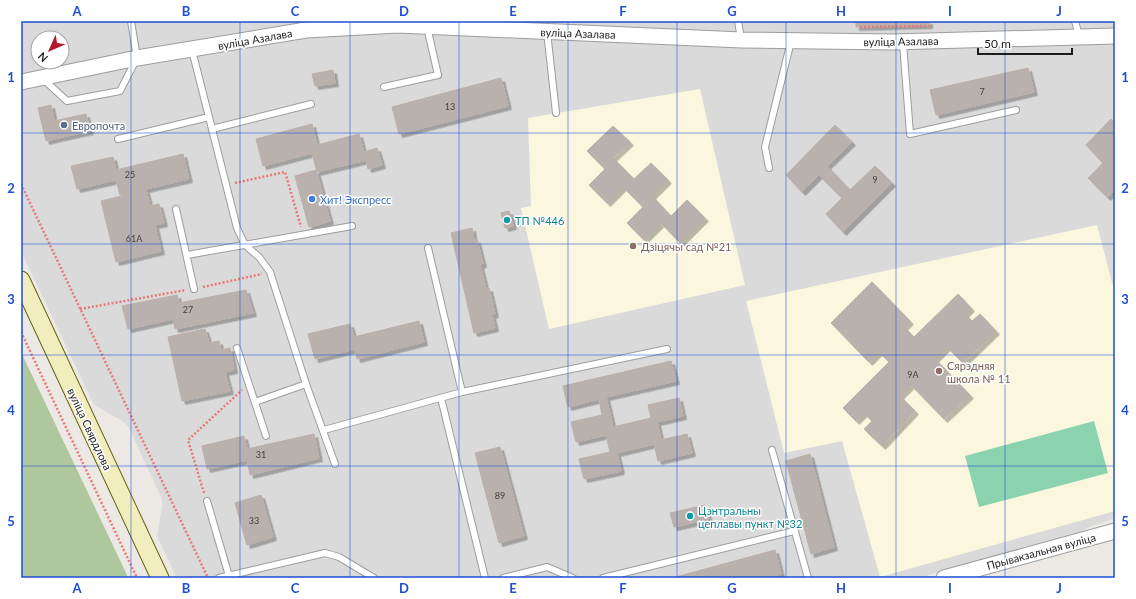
<svg xmlns="http://www.w3.org/2000/svg" width="1136" height="599" viewBox="0 0 1136 599" font-family="Lato,sans-serif">
	<style>
		.residential { fill: #dadada; fill-rule: evenodd }
		.education { fill: #faf7de }
		.forest { fill: #afc79d }
		.pitch { fill: #8bd2ae }
		.building { fill: #b9b1ad; stroke: #bcaea8; filter: url(#shadow) }
		.lines { fill: none; stroke-linecap: round; stroke-linejoin: round }
		.service-casing { stroke: #9d9d9d; stroke-width: 8 }
		.tertiary-casing { stroke: #9d9d9d; stroke-width: 17 }
		.secondary-casing { stroke: #656412; stroke-width: 19 }
		.path { stroke: #e8797b; stroke-width: 2.5; stroke-dasharray: 2 2; stroke-linecap: butt }
		.service { stroke: #fff; stroke-width: 6 }
		.tertiary { stroke: #fff; stroke-width: 15 }
		.secondary { stroke: #f1edbd; stroke-width: 17 }
		.grid { fill: none; stroke: #1d4ed8; stroke-width: 1; stroke-opacity: 0.55 }
		.service-dot { fill: #5c6f8a; stroke: #fff; stroke-width: 1.5 }
		.shop-dot { fill: #3f7fe0; stroke: #fff; stroke-width: 1.5 }
		.culture-dot { fill: #0f9aa8; stroke: #fff; stroke-width: 1.5 }
		.education-dot { fill: #8d6e63; stroke: #fff; stroke-width: 1.5 }
		.labels { text-anchor: middle; dominant-baseline: central; stroke-width: 3; stroke-linejoin: round; paint-order: stroke }
		.number-label { font-size: 9px; fill: #434140 }
		.street-label { font-size: 11px; fill: #1c1c1c; stroke: #fff }
		.service-label { font-size: 11px; fill: #4e5e75; stroke: #fff; text-anchor: start }
		.shop-label { font-size: 11px; fill: #366cbe; stroke: #fff; text-anchor: start }
		.culture-label { font-size: 11px; fill: #0d838f; stroke: #fff; text-anchor: start }
		.education-label { font-size: 11px; fill: #785e54; stroke: #fff; text-anchor: start }
		.neatline { fill: none; stroke: #1d4ed8; stroke-width: 1.5 }
		.grid-label { font-size: 13px; text-anchor: middle; font-weight: bold; fill: #1d4ed8 }
	</style>
	<defs>
		<filter id="shadow"><feDropShadow dx="3.5" dy="3.5" stdDeviation="0" flood-color="#0004"/></filter>
	</defs>
	<rect width="100%" height="100%" fill="#ece8e4"/>
	<path class="residential" d="M21,21h1094v497l-26,9 -15,9 -156,42h-741l-20,-42 5,-29v-8l-34,-73 -7,-6 -27,-15 -73,-154zM38,38h24v24h-24z"/>
	<g class="education">
		<polygon points="700,89 745,285 549,329 521,208 531,206 528,118"/>
		<polygon points="1097,225 1115,294 1115,511 880,577 842,441 784,453 746,301"/>
	</g>
	<polygon class="forest" points="21,352 127,575 127,578 21,578"/>
	<polygon class="pitch" points="1094,421 1108,473 979,507 965,456"/>
	<g class="building">
		<polygon points="856,21 929,21 929,25 856,27"/>
		<polygon points="1028,68 1034,92 936,115 930,90"/>
		<polygon points="333,70 335,83 315,86 312,74"/>
		<polygon points="501,78 508,106 399,134 392,107"/>
		<polygon points="51,105 58,138 46,141 38,108"/>
		<polygon points="86,114 90,131 58,138 54,121"/>
		<polygon points="1111,119 1115,123 1115,190 1107,197 1088,178 1103,163 1086,145"/>
		<polygon points="312,124 317,145 359,134 366,160 317,172 312,153 263,166 256,139"/>
		<polygon points="835,125 852,142 827,166 850,190 875,166 892,183 843,232 826,214 842,198 819,175 802,192 786,175"/>
		<polygon points="613,126 630,142 613,158 634,179 651,163 668,180 652,196 671,216 687,200 705,218 680,243 661,223 644,240 627,223 643,207 623,187 607,203 589,185 605,169 587,151"/>
		<polygon points="377,148 382,165 368,169 364,152"/>
		<polygon points="183,154 189,179 120,195 116,180 77,189 71,166 113,157 116,170"/>
		<polygon points="316,170 330,221 309,227 295,176"/>
		<polygon points="146,190 150,206 159,204 164,223 155,225 161,251 116,262 101,201"/>
		<polygon points="509,211 513,226 505,228 501,213"/>
		<polygon points="472,228 474,240 477,240 483,264 480,265 486,289 489,288 495,314 492,315 495,328 474,333 451,233"/>
		<polygon points="872,282 910,321 904,327 914,337 958,294 971,308 965,314 972,321 980,314 996,331 963,363 947,347 935,359 970,395 944,419 911,385 900,396 915,411 882,446 864,429 872,421 864,413 856,421 843,408 889,362 879,352 869,362 831,323"/>
		<polygon points="246,290 253,313 175,329 173,319 128,329 122,306 177,295 179,303"/>
		<polygon points="419,321 424,342 357,359 355,349 315,359 308,334 350,324 354,337"/>
		<polygon points="205,329 209,343 219,341 221,350 230,348 234,370 225,372 230,391 182,401 168,337"/>
		<polygon points="671,361 676,381 606,397 613,427 651,418 648,405 679,398 683,416 657,422 661,440 687,434 692,453 658,461 654,444 617,453 621,471 584,479 579,459 610,452 606,435 576,442 571,422 602,415 599,399 568,407 563,386"/>
		<polygon points="314,434 319,458 250,475 247,460 207,469 202,446 244,436 247,449"/>
		<polygon points="500,447 524,536 499,543 475,453"/>
		<polygon points="810,454 834,547 811,554 786,461"/>
		<polygon points="261,495 273,537 247,545 235,503"/>
		<polygon points="705,505 709,519 674,527 670,513"/>
		<polygon points="775,550 781,574 766,578 672,578"/>
	</g>
	<g class="lines">
		<defs>
			<g id="service">
				<polyline points="738,21 741,39"/>
				<polyline points="1075,21 1079,36"/>
				<polyline points="547,32 556,113"/>
				<polyline points="903,43 910,134 1016,110"/>
				<polyline points="192,50 237,228 245,245 259,257 270,272 306,384 335,464"/>
				<polyline points="42,78 67,101 120,91 137,58 131,21"/>
				<polyline points="384,87 438,75 427,27"/>
				<polyline points="212,129 311,104"/>
				<polyline points="118,139 209,117"/>
				<polyline points="769,168 765,147 791,41"/>
				<polyline points="176,209 194,289"/>
				<polyline points="428,248 462,392"/>
				<polyline points="187,255 352,226"/>
				<polyline points="237,348 266,436"/>
				<polyline points="441,398 485,578"/>
				<polyline points="255,402 306,384"/>
				<polyline points="324,430 462,392 667,349"/>
				<polyline points="772,450 808,578"/>
				<polyline points="207,501 229,576"/>
				<polyline points="219,578 325,553 339,557 374,578"/>
				<polyline points="503,578 547,567 573,578"/>
				<polyline points="603,578 794,531"/>
			</g>
			<g id="tertiary">
				<polyline points="21,82 137,58 306,30 398,25 742,40 892,42 1115,36"/>
				<polyline points="944,578 1115,531"/>
			</g>
			<polyline id="secondary" points="21,280 160,578"/>
		</defs>
		<use href="#service" class="service-casing"/>
		<use href="#tertiary" class="tertiary-casing"/>
		<use href="#secondary" class="secondary-casing"/>
		<g class="path">
			<polyline points="860,27 929,26"/>
			<polyline points="235,183 285,172 301,227"/>
			<polyline points="21,184 208,578"/>
			<polyline points="203,287 262,274"/>
			<polyline points="80,309 186,290"/>
			<polyline points="21,332 137,578"/>
			<polyline points="204,493 188,440 242,390"/>
		</g>
		<use href="#service" class="service"/>
		<use href="#tertiary" class="tertiary"/>
		<use href="#secondary" class="secondary"/>
	</g>
	<path class="grid" d="M131,21v557M240,21v557M350,21v557M459,21v557M568,21v557M677,21v557M786,21v557M896,21v557M1005,21v557M21,133h1094M21,244h1094M21,355h1094M21,466h1094"/>
	<circle class="service-dot" cx="64" cy="125" r="4"/>
	<circle class="shop-dot" cx="312" cy="199" r="4"/>
	<g class="culture-dot">
		<circle cx="507" cy="220" r="4"/>
		<circle cx="690" cy="516" r="4"/>
	</g>
	<g class="education-dot">
		<circle cx="633" cy="246" r="4"/>
		<circle cx="939" cy="371" r="4"/>
	</g>
	<g class="labels">
		<g class="number-label">
			<text x="982" y="91">7</text>
			<text x="450" y="106">13</text>
			<text x="130" y="174">25</text>
			<text x="875" y="179">9</text>
			<text x="134" y="238">61А</text>
			<text x="188" y="309">27</text>
			<text x="913" y="374">9А</text>
			<text x="261" y="454">31</text>
			<text x="500" y="495">89</text>
			<text x="254" y="520">33</text>
		</g>
		<g class="street-label">
			<text transform="translate(578 33) rotate(2)">вуліца Азалава</text>
			<text transform="translate(255 39) rotate(-10)">вуліца Азалава</text>
			<text transform="translate(901 41) rotate(-1)">вуліца Азалава</text>
			<text transform="translate(90 429) rotate(65)">вуліца Свярдлова</text>
			<text transform="translate(1041 551) rotate(-15)">Прывакзальная вуліца</text>
		</g>
		<g class="service-label">
			<text x="72" y="125">Европочта</text>
		</g>
		<g class="shop-label">
			<text x="320" y="199">Хит! Экспресс</text>
		</g>
		<g class="culture-label">
			<text x="515" y="220">ТП №446</text>
			<text x="698" y="510">Цэнтральны<tspan x="698" dy="13">цеплавы пункт №32</tspan></text>
		</g>
		<g class="education-label">
			<text x="641" y="246">Дзіцячы сад №21</text>
			<text x="947" y="365">Сярэдняя<tspan x="947" dy="13">школа № 11</tspan></text>
		</g>
	</g>
	<rect width="1136" height="599" fill="none" stroke="#ffffff" stroke-width="44"/>
	<g transform="translate(50 50) rotate(225)"><circle r="19" fill="#ffffff" stroke="#a4a4a4"/>
	<path d="M0-3L7 15L0 10L-7 15Z" fill="#b1182b"/>
	<text y="-6" font-size="11" font-weight="bold" text-anchor="middle" fill="#1c1c1c">N</text>
	</g>
	<path d="M978 48v6h94v-6" fill="none" stroke="#1c1c1c" stroke-width="2"/>
	<text x="984" y="48" font-size="12" fill="#1c1c1c" stroke="#ffffff" stroke-width="3" paint-order="stroke">50 m</text>
	<rect x="22" y="22" width="1092" height="555" class="neatline"/>
	<g class="grid-label">
		<text x="77" y="16">A</text>
		<text x="186" y="16">B</text>
		<text x="295" y="16">C</text>
		<text x="404" y="16">D</text>
		<text x="513" y="16">E</text>
		<text x="623" y="16">F</text>
		<text x="732" y="16">G</text>
		<text x="841" y="16">H</text>
		<text x="950" y="16">I</text>
		<text x="1059" y="16">J</text>
		<text x="11" y="82">1</text>
		<text x="1125" y="82">1</text>
		<text x="11" y="193">2</text>
		<text x="1125" y="193">2</text>
		<text x="11" y="304">3</text>
		<text x="1125" y="304">3</text>
		<text x="11" y="415">4</text>
		<text x="1125" y="415">4</text>
		<text x="11" y="526">5</text>
		<text x="1125" y="526">5</text>
		<text x="77" y="593">A</text>
		<text x="186" y="593">B</text>
		<text x="295" y="593">C</text>
		<text x="404" y="593">D</text>
		<text x="513" y="593">E</text>
		<text x="623" y="593">F</text>
		<text x="732" y="593">G</text>
		<text x="841" y="593">H</text>
		<text x="950" y="593">I</text>
		<text x="1059" y="593">J</text>
	</g>
</svg>
